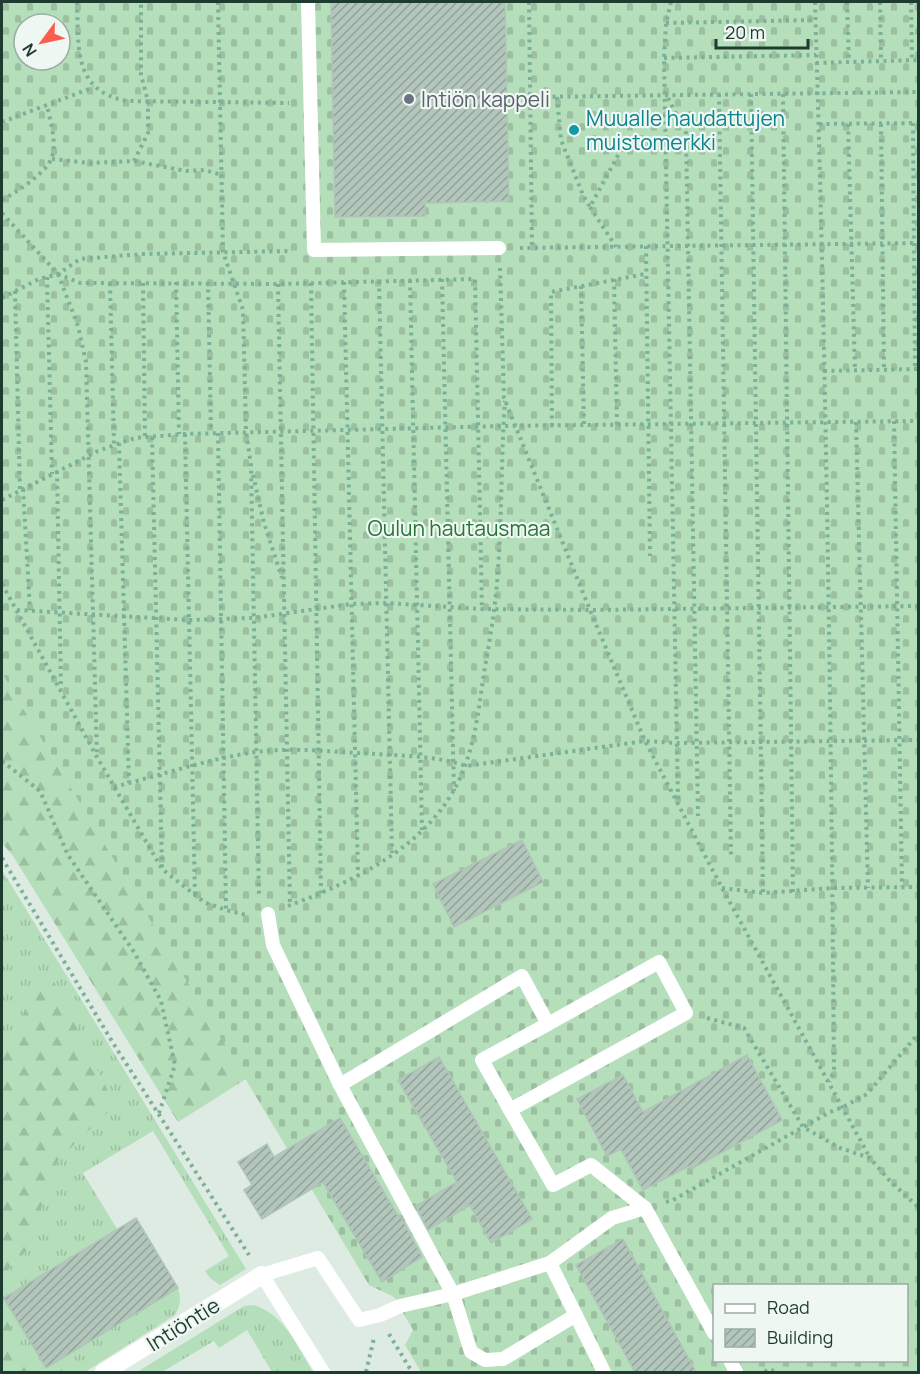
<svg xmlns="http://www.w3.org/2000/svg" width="920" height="1374" viewBox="0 0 920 1374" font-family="Manrope,sans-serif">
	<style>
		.grass { fill: url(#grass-tufts) }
		.forest { fill: url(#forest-firs) }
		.cemetery { fill: url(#cemetery-stones); fill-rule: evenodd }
		.building { fill: url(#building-hatch); stroke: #b0c5b9; stroke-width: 1.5 }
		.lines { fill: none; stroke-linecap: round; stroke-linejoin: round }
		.path { stroke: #7cb198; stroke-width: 4; stroke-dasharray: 3 4.5; stroke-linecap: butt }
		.lane { stroke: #fff; stroke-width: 14 }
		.street { stroke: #fff; stroke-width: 18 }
		.worship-dot { fill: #6b7280; stroke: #eff7f2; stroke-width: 2 }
		.culture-dot { fill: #0f9aa8; stroke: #eff7f2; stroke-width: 2 }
		.labels { text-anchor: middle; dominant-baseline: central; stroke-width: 4.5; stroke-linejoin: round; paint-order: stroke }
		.worship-label { font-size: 21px; fill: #5b616d; stroke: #eff7f2; text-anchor: start }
		.culture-label { font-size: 21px; fill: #0d838f; stroke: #eff7f2; text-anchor: start }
		.park-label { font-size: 21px; fill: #267539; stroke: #eff7f2 }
		.street-label { font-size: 21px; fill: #1e3b2f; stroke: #eff7f2 }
	</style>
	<defs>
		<pattern id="grass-tufts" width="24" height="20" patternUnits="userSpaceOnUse" patternTransform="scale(1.5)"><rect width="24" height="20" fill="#b5deba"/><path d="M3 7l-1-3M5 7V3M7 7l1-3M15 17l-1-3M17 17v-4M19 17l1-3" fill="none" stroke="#9bbfa0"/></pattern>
		<pattern id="forest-firs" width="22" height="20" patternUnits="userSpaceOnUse" patternTransform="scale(1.5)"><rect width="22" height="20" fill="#b5deba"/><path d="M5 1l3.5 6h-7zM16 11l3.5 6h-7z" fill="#9bbfa0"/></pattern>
		<pattern id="cemetery-stones" width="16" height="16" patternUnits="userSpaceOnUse" patternTransform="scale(1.5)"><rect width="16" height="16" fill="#b5deba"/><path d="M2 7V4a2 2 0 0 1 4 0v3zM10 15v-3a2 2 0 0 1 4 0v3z" fill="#9bbfa0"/></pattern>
		<pattern id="building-hatch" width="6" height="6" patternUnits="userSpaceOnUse" patternTransform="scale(1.5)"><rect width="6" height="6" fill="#b3c6bc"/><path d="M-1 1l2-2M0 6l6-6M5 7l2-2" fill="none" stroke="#91a299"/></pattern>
	</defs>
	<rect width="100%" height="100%" fill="#deebe3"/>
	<g class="grass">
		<path d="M2,870l244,399 -26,16 -10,-7 -5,-7 24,-15 -76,-125 -70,42 34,56 -113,69 42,69 132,-79c3,11 3,17 -3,27l-90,57h-83z"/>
		<path d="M254,1305c31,10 43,41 59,67h-41l-25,-42 -28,18 -5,-7 -52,31h-25l107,-66z"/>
	</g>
	<g class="forest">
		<polygon points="2,673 246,1079 178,1122 13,856 2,843"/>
		<polygon points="54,982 115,1105 58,1160 26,1251 2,1276 2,1055 15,1040 29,997"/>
		<polygon points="2,1310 32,1369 26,1372 2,1372"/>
	</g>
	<path class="cemetery" d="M2,2h916v1370h-497l-16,-27 8,-15 -19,-33 -25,-12 -367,-612zM24,24h36v36h-36zM714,1286h192v74h-192z"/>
	<g class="building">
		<polygon points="331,2 505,2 509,201 425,203 425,216 335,217"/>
		<polygon points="522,840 543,882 454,927 433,884"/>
		<polygon points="747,1055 782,1120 691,1169 689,1166 643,1190 621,1149 607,1156 577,1099 623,1075 643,1112"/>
		<polygon points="439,1057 532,1219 491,1243 470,1205 428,1230 416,1206 457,1182 398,1080"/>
		<polygon points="340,1118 398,1216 400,1215 422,1257 382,1282 323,1182 262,1219 244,1190 252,1185 238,1162 267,1144 274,1157"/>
		<polygon points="136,1218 178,1288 46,1368 4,1298"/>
		<polygon points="623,1239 696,1372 635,1372 576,1265"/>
	</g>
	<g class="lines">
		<g class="path">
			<path d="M77,2c2,44 -5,89 50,99l162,2"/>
			<polyline points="218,2 223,252 243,310 246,431 251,465 259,896"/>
			<polyline points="529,2 532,248"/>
			<polyline points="671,2 666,23 664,58 678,801"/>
			<path d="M815,2c11,355 16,711 19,1067l-4,13"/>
			<polyline points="847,2 849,62"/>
			<polyline points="880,2 881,61"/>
			<polyline points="911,2 912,60"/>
			<polyline points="666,23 815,20"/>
			<polyline points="664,58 816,55"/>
			<polyline points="816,63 918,60"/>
			<polyline points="719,94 731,858"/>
			<polyline points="751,94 763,893"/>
			<polyline points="783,94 793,892"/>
			<polyline points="530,97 918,92"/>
			<polyline points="557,97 561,140 583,195 590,207 623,146 666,143"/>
			<polyline points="668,98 686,133 698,816"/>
			<polyline points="2,122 89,89 93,86"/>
			<polyline points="913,123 915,369"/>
			<polyline points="819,124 918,123"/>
			<polyline points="848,124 855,370"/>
			<polyline points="881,124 884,370"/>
			<polyline points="52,159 90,163 134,161 186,171 204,170 222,175"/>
			<polyline points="134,161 148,133 148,101 141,75 141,2"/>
			<path d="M2,200c14,-8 45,-27 50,-43 5,-16 -2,-36 -5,-52"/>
			<polyline points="590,207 616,247"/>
			<polyline points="2,213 58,274 80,283 278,284 475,279 482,609"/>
			<polyline points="646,246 650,556"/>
			<polyline points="520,248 918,243"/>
			<polyline points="500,268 504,398 590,610 645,741 722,888 870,1158"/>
			<polyline points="58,274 78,326 86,362 97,757"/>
			<polyline points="47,277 52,474"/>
			<polyline points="442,279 454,791"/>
			<polyline points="614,279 617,426"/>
			<polyline points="410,280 422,830"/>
			<polyline points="379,281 392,853"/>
			<polyline points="176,282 179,434"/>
			<polyline points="208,282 211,432"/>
			<polyline points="344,282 358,876"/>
			<polyline points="110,283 114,445"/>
			<polyline points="143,283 145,437"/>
			<polyline points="311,283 321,893"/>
			<polyline points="278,284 290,906"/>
			<polyline points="581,286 584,426"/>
			<polyline points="15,291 20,490"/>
			<polyline points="2,298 39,279 58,274 80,259 143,254 292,251"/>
			<polyline points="824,371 918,369"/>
			<polyline points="894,421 902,887"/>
			<polyline points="856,422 868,888"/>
			<polyline points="552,426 551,292 645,274"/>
			<polyline points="218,433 226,910"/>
			<polyline points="185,434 195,895"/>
			<polyline points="152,437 162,869"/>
			<polyline points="119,443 129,783"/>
			<polyline points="57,471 61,689"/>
			<polyline points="253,475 264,523 282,578"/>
			<polyline points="23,489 30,610"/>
			<polyline points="2,500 98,451 135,438 185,434 503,426 918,421"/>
			<polyline points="2,584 97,757 162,869 204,902 226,910 246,915"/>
			<polyline points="17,610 189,620 253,618 351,604 386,603 482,609 590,610 918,606"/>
			<polyline points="2,761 40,791 68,855 134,952 161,1001 175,1065 159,1113"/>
			<path d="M114,787c47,-12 94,-28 142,-35 40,-5 80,0 119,2 30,2 62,2 91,12l179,-25 32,2 241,-3"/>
			<polyline points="2,858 113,1043 249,1255"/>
			<polyline points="722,888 763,893 833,888 918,887"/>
			<path d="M288,906c51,-19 111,-46 147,-89 37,-43 41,-90 49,-144 6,-34 12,-69 14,-103 4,-57 3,-113 7,-169"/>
			<polyline points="707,1018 744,1028 803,1127 840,1148 870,1158 889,1180 918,1207"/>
			<polyline points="666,1202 673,1200 830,1112 843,1107 867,1094 918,1034"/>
			<polyline points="389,1334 412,1372"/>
			<polyline points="366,1372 374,1338"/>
			<polyline points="765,1372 768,1369 777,1372"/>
		</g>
		<g class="lane">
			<polyline points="308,2 314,250 499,248"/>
			<polyline points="268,914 273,945 340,1085 453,1294 471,1352 485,1360 503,1359 576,1315"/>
			<polyline points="340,1085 522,976 548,1024 659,962 686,1013 510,1110 553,1185 591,1165 645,1208"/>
			<polyline points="510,1110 482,1060 548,1024"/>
			<polyline points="550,1263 604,1372"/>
			<polyline points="730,1360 736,1372"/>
			<polyline points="323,1372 262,1275 318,1258 359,1320 380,1315 400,1306 453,1294 550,1263 612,1218 645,1208 714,1333"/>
		</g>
		<polyline class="street" points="104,1372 262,1275"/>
	</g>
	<circle class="worship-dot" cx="409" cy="99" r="6"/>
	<circle class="culture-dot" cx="574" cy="130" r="6"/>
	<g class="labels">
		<g class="worship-label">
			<text x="421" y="99">Intiön kappeli</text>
		</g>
		<g class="culture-label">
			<text x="586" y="118">Muualle haudattujen<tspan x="586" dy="24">muistomerkki</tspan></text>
		</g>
		<g class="park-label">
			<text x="459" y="528">Oulun hautausmaa</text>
		</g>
		<g class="street-label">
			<text transform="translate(183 1324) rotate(-32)">Intiöntie</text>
		</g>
	</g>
	<rect width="920" height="1374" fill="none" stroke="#1e3b2f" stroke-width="6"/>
	<rect x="713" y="1284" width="195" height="78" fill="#eff7f2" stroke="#9baca4" stroke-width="1.5"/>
	<rect x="725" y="1304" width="30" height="9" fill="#ffffff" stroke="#9baca4" stroke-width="1.5"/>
	<text x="767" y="1314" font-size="18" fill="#1e3b2f">Road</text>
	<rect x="725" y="1329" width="30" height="18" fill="url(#building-hatch)" stroke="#9baca4" stroke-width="1.5"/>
	<text x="767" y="1344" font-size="18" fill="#1e3b2f">Building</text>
	<g transform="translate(42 42) rotate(237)"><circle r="28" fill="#eff7f2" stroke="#9baca4" stroke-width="1.5"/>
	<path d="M0-4.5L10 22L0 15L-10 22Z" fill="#fb5d4c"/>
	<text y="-9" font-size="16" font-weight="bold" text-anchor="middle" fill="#1e3b2f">N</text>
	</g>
	<path d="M716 39v9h92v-9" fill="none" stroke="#1e3b2f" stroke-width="3"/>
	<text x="725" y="39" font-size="18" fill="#1e3b2f" stroke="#eff7f2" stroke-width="4.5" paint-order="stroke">20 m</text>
</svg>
